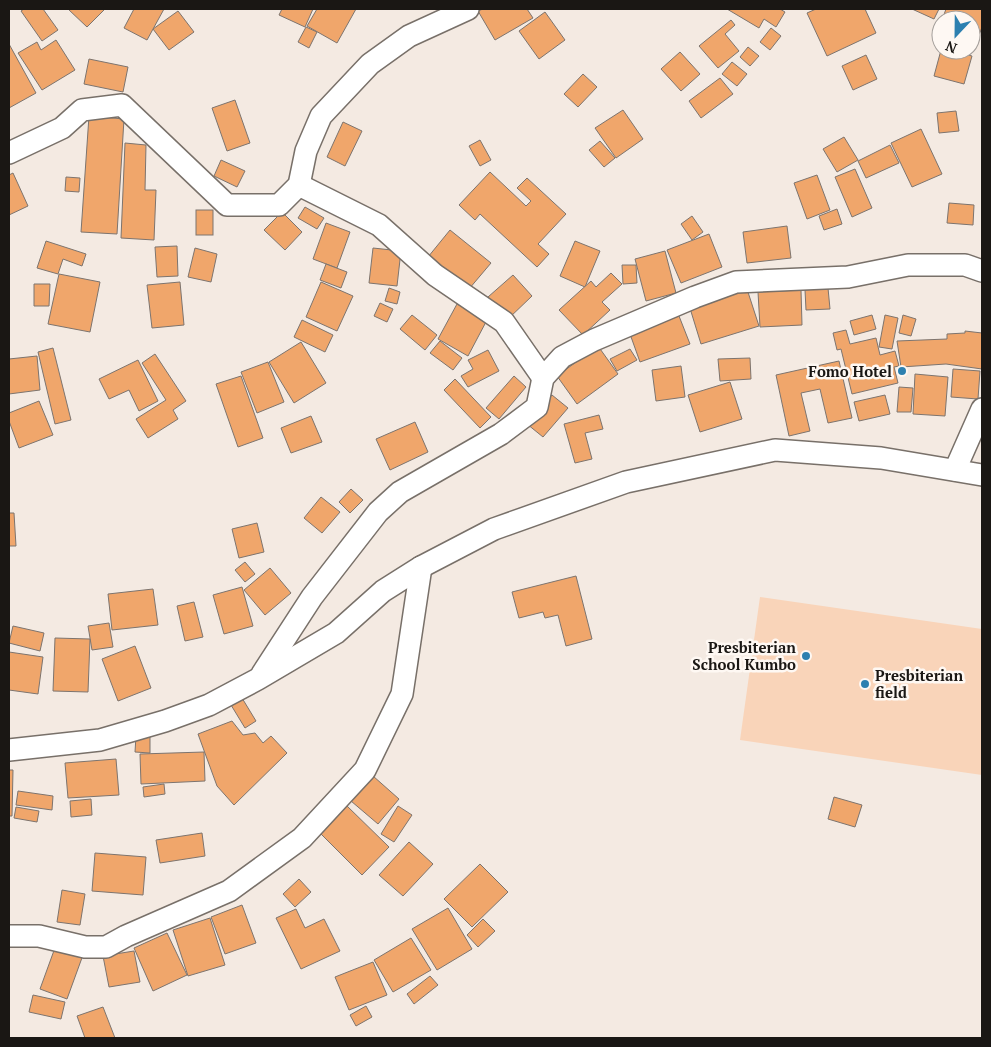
<svg xmlns="http://www.w3.org/2000/svg" width="991" height="1047" viewBox="0 0 991 1047" font-family="'PT Serif',serif">
	<style>
		.green { fill: #f9d4b9 }
		.building { fill: #f0a66b; stroke: #7d746e }
		.lines { fill: none; stroke-linecap: round; stroke-linejoin: round }
		.street-casing { stroke: #787069; stroke-width: 24 }
		.street { stroke: #fff; stroke-width: 21 }
		.poi-dot { fill: #2d80b0; stroke: #fef8f3; stroke-width: 2 }
		.labels { text-anchor: middle; dominant-baseline: central; stroke-width: 5; stroke-linejoin: round; paint-order: stroke }
		.poi-label { font-size: 15px; font-weight: bold; fill: #1a1714; stroke: #fef8f3; text-anchor: end }
	</style>
	<rect width="100%" height="100%" fill="#f4eae2"/>
	<polygon class="green" points="760,597 982,629 982,775 740,740"/>
	<g class="building">
		<polygon points="24,9 43,9 58,30 42,41 21,11"/>
		<polygon points="68,9 103,9 104,10 87,27"/>
		<polygon points="134,9 164,9 147,40 124,28"/>
		<polygon points="282,9 313,9 305,27 279,15"/>
		<polygon points="317,9 356,9 337,43 307,26"/>
		<polygon points="483,9 527,9 533,18 495,40 478,11"/>
		<polygon points="727,9 780,9 785,12 776,27 764,19 759,28"/>
		<polygon points="816,9 865,9 876,33 827,56 807,13"/>
		<polygon points="912,9 939,9 934,19"/>
		<polygon points="946,9 982,9 982,27 977,41 971,39 971,20 942,20"/>
		<polygon points="178,11 194,32 169,50 153,29"/>
		<polygon points="545,12 565,40 539,59 519,31"/>
		<polygon points="731,20 735,25 725,34 739,51 718,68 699,46"/>
		<polygon points="306,27 317,32 309,48 298,42"/>
		<polygon points="771,28 781,36 770,50 760,42"/>
		<polygon points="56,40 75,70 42,90 18,53 37,42 41,50"/>
		<polygon points="9,44 36,93 9,108"/>
		<polygon points="748,47 759,56 750,66 740,57"/>
		<polygon points="941,50 949,50 972,56 964,84 934,76"/>
		<polygon points="680,52 700,74 681,91 661,69"/>
		<polygon points="866,55 877,79 853,90 842,66"/>
		<polygon points="89,59 128,67 123,92 84,84"/>
		<polygon points="732,62 747,74 737,86 722,74"/>
		<polygon points="583,74 597,87 578,107 564,94"/>
		<polygon points="720,78 733,94 701,118 689,101"/>
		<polygon points="235,100 250,143 227,151 212,108"/>
		<polygon points="623,110 643,139 616,158 595,128"/>
		<polygon points="956,111 959,131 939,133 937,113"/>
		<polygon points="89,116 124,119 117,234 81,232"/>
		<polygon points="343,122 362,131 345,166 327,157"/>
		<polygon points="921,129 942,174 912,187 891,143"/>
		<polygon points="844,137 858,160 837,172 823,149"/>
		<polygon points="480,140 491,160 480,166 469,146"/>
		<polygon points="600,141 615,158 604,167 589,150"/>
		<polygon points="125,143 146,145 145,190 156,190 154,240 121,238"/>
		<polygon points="890,145 899,163 866,178 858,161"/>
		<polygon points="221,160 245,171 237,187 214,176"/>
		<polygon points="855,169 872,208 852,217 835,177"/>
		<polygon points="490,172 526,206 531,201 517,188 527,178 566,214 538,244 549,254 537,267 480,214 475,220 459,205"/>
		<polygon points="13,173 28,206 9,215 9,175"/>
		<polygon points="817,175 830,210 807,219 794,183"/>
		<polygon points="66,177 80,178 79,192 65,191"/>
		<polygon points="949,203 974,205 973,225 947,223"/>
		<polygon points="305,207 324,218 317,229 298,218"/>
		<polygon points="837,209 842,224 824,230 819,216"/>
		<rect x="196" y="210" width="17" height="25"/>
		<polygon points="282,212 302,232 285,250 264,230"/>
		<polygon points="692,216 703,232 692,240 681,224"/>
		<polygon points="326,223 350,232 337,268 313,259"/>
		<polygon points="787,226 791,258 747,263 743,232"/>
		<polygon points="450,230 491,263 469,289 428,257"/>
		<polygon points="709,234 722,267 681,283 667,250"/>
		<polygon points="46,241 86,254 82,266 63,259 58,274 37,268"/>
		<polygon points="575,241 600,251 585,287 560,276"/>
		<polygon points="177,246 178,276 157,277 155,247"/>
		<polygon points="195,248 217,254 211,282 188,277"/>
		<polygon points="373,248 401,251 397,286 369,283"/>
		<polygon points="665,251 676,293 646,301 635,259"/>
		<polygon points="326,264 347,272 341,288 320,280"/>
		<polygon points="622,265 636,265 637,283 623,284"/>
		<polygon points="611,273 622,284 602,302 610,310 583,335 559,310 591,281 596,287"/>
		<polygon points="59,274 100,282 90,332 48,324"/>
		<polygon points="513,275 532,296 508,319 488,297"/>
		<polygon points="180,282 184,325 152,328 147,285"/>
		<polygon points="321,282 353,296 337,331 306,317"/>
		<polygon points="34,284 50,284 49,306 34,306"/>
		<polygon points="746,286 759,326 701,344 689,305"/>
		<polygon points="389,288 400,292 397,304 385,301"/>
		<polygon points="828,288 830,309 806,310 805,290"/>
		<polygon points="801,290 802,325 760,327 758,292"/>
		<polygon points="380,303 393,309 387,322 374,316"/>
		<polygon points="457,304 487,320 468,356 438,339"/>
		<polygon points="412,315 437,335 425,350 400,329"/>
		<polygon points="872,315 876,329 854,335 850,321"/>
		<polygon points="885,315 898,318 892,349 879,347"/>
		<polygon points="903,315 916,319 911,336 899,333"/>
		<polygon points="679,316 690,344 640,362 630,334"/>
		<polygon points="302,320 333,335 325,352 294,337"/>
		<polygon points="846,330 850,344 876,338 880,355 895,351 899,366 894,367 898,383 852,394 841,349 837,350 833,333"/>
		<polygon points="965,331 982,333 982,369 946,364 901,367 897,341 947,339 947,334 965,333"/>
		<polygon points="440,341 462,358 453,370 430,353"/>
		<polygon points="301,342 326,383 294,403 269,362"/>
		<polygon points="598,346 618,374 577,404 557,376"/>
		<polygon points="53,348 71,420 55,424 38,352"/>
		<polygon points="630,349 637,360 617,371 610,359"/>
		<polygon points="488,350 499,371 468,387 461,376 473,369 468,360"/>
		<polygon points="155,354 186,401 173,410 178,419 148,438 136,419 166,400 142,363"/>
		<polygon points="37,356 40,390 9,394 9,359"/>
		<polygon points="750,358 751,379 720,381 718,359"/>
		<polygon points="138,360 158,401 139,411 129,390 109,399 99,379"/>
		<polygon points="839,361 852,418 828,423 820,389 801,393 810,431 789,436 776,375"/>
		<polygon points="268,362 284,402 257,413 241,372"/>
		<polygon points="681,366 685,397 656,401 652,370"/>
		<polygon points="953,369 980,371 978,399 951,397"/>
		<polygon points="915,374 948,377 945,416 913,414"/>
		<polygon points="241,376 263,438 238,447 216,384"/>
		<polygon points="514,376 526,387 499,419 486,408"/>
		<polygon points="455,379 491,417 480,428 444,390"/>
		<polygon points="730,382 742,419 700,432 688,395"/>
		<polygon points="899,387 913,388 911,412 897,412"/>
		<polygon points="552,395 568,408 543,437 527,424"/>
		<polygon points="885,395 890,414 859,421 854,402"/>
		<polygon points="39,401 53,435 19,448 9,421 9,413"/>
		<polygon points="599,415 603,429 585,433 592,459 575,463 564,424"/>
		<polygon points="311,416 322,442 291,453 281,428"/>
		<polygon points="415,422 428,452 390,470 376,439"/>
		<polygon points="351,489 363,500 350,513 339,502"/>
		<polygon points="321,497 340,512 322,533 304,518"/>
		<polygon points="9,513 14,513 16,546 9,546"/>
		<polygon points="257,523 264,552 239,558 232,529"/>
		<polygon points="245,562 255,574 245,582 235,570"/>
		<polygon points="270,568 291,593 265,615 244,590"/>
		<polygon points="576,576 592,639 566,646 558,615 545,618 543,612 519,618 512,592"/>
		<polygon points="242,587 253,626 224,634 213,595"/>
		<polygon points="153,589 158,625 112,630 108,594"/>
		<polygon points="194,602 203,637 185,641 177,606"/>
		<polygon points="109,623 113,647 92,650 88,626"/>
		<polygon points="13,626 44,633 40,651 9,643"/>
		<polygon points="55,638 90,639 88,692 53,691"/>
		<polygon points="135,646 151,688 118,701 102,659"/>
		<polygon points="9,652 43,657 38,694 9,690"/>
		<polygon points="242,698 256,721 245,728 231,705"/>
		<polygon points="232,721 243,735 255,733 263,743 271,736 287,753 234,805 217,786 198,734"/>
		<polygon points="136,736 150,737 150,753 135,752"/>
		<polygon points="204,752 205,781 141,784 140,754"/>
		<polygon points="116,759 119,795 68,798 65,763"/>
		<polygon points="9,770 13,770 12,816 9,816"/>
		<polygon points="373,776 399,799 378,824 351,801"/>
		<polygon points="164,784 165,794 144,797 143,787"/>
		<polygon points="18,791 53,796 52,810 16,805"/>
		<polygon points="834,797 862,805 855,827 828,819"/>
		<polygon points="91,799 92,815 71,817 70,801"/>
		<polygon points="346,805 389,847 362,875 319,832"/>
		<polygon points="398,806 412,815 394,842 381,834"/>
		<polygon points="16,807 39,811 37,822 14,818"/>
		<polygon points="202,833 205,856 160,863 156,840"/>
		<polygon points="409,842 433,864 403,896 379,875"/>
		<polygon points="95,853 146,857 143,895 92,891"/>
		<polygon points="480,864 508,892 472,927 444,899"/>
		<polygon points="299,879 311,892 295,907 283,894"/>
		<polygon points="62,890 85,894 80,925 57,922"/>
		<polygon points="242,905 256,943 225,954 211,917"/>
		<polygon points="448,908 472,949 437,970 412,929"/>
		<polygon points="296,909 305,928 324,919 340,951 301,969 276,918"/>
		<polygon points="210,918 225,965 188,976 173,930"/>
		<polygon points="483,919 495,931 478,947 467,935"/>
		<polygon points="167,933 187,975 153,991 134,948"/>
		<polygon points="411,938 431,970 393,992 374,960"/>
		<polygon points="56,945 83,955 67,999 40,989"/>
		<polygon points="134,951 140,982 109,987 103,956"/>
		<polygon points="373,962 387,995 349,1010 335,977"/>
		<polygon points="430,976 438,985 414,1004 407,994"/>
		<polygon points="33,995 65,1002 61,1019 29,1012"/>
		<polygon points="366,1006 372,1017 356,1026 350,1015"/>
		<polygon points="103,1007 115,1038 85,1038 77,1016"/>
	</g>
	<g class="lines">
		<defs>
			<g id="street">
				<polyline points="9,153 62,128 82,110 122,105 227,205 279,205 299,185 306,151 321,116 370,64 409,36 468,9"/>
				<polyline points="299,185 379,225 435,275 504,322 543,378"/>
				<polyline points="955,470 982,409"/>
				<polyline points="262,674 312,597 378,512 400,492 501,434 537,407 543,378 562,357 594,340 695,297 736,282 848,277 908,265 965,265 982,271"/>
				<polyline points="9,750 100,740 165,721 209,705 258,679 336,633 383,591 421,567 494,529 626,482 775,450 881,458 982,475"/>
				<polyline points="9,936 39,936 85,947 106,947 126,936 229,891 302,838 365,770 402,694 421,567"/>
			</g>
		</defs>
		<use href="#street" class="street-casing"/>
		<use href="#street" class="street"/>
	</g>
	<g class="poi-dot">
		<circle cx="902" cy="371" r="5"/>
		<circle cx="806" cy="656" r="5"/>
		<circle cx="865" cy="684" r="5"/>
	</g>
	<g class="labels">
		<g class="poi-label">
			<text x="892" y="371">Fomo Hotel</text>
			<text x="796" y="647">Presbiterian<tspan x="796" dy="17">School Kumbo</tspan></text>
			<text x="875" y="675" text-anchor="start">Presbiterian<tspan x="875" dy="17">field</tspan></text>
		</g>
	</g>
	<rect width="991" height="1047" fill="none" stroke="#1a1714" stroke-width="20"/>
	<g transform="translate(956 35) rotate(202)"><circle r="24" fill="#fef8f3" stroke="#a39e9a"/>
	<path d="M0-4L9 19L0 12L-9 19Z" fill="#2d80b0"/>
	<text y="-8" font-size="14" font-weight="bold" text-anchor="middle" fill="#1a1714">N</text>
	</g>
</svg>
